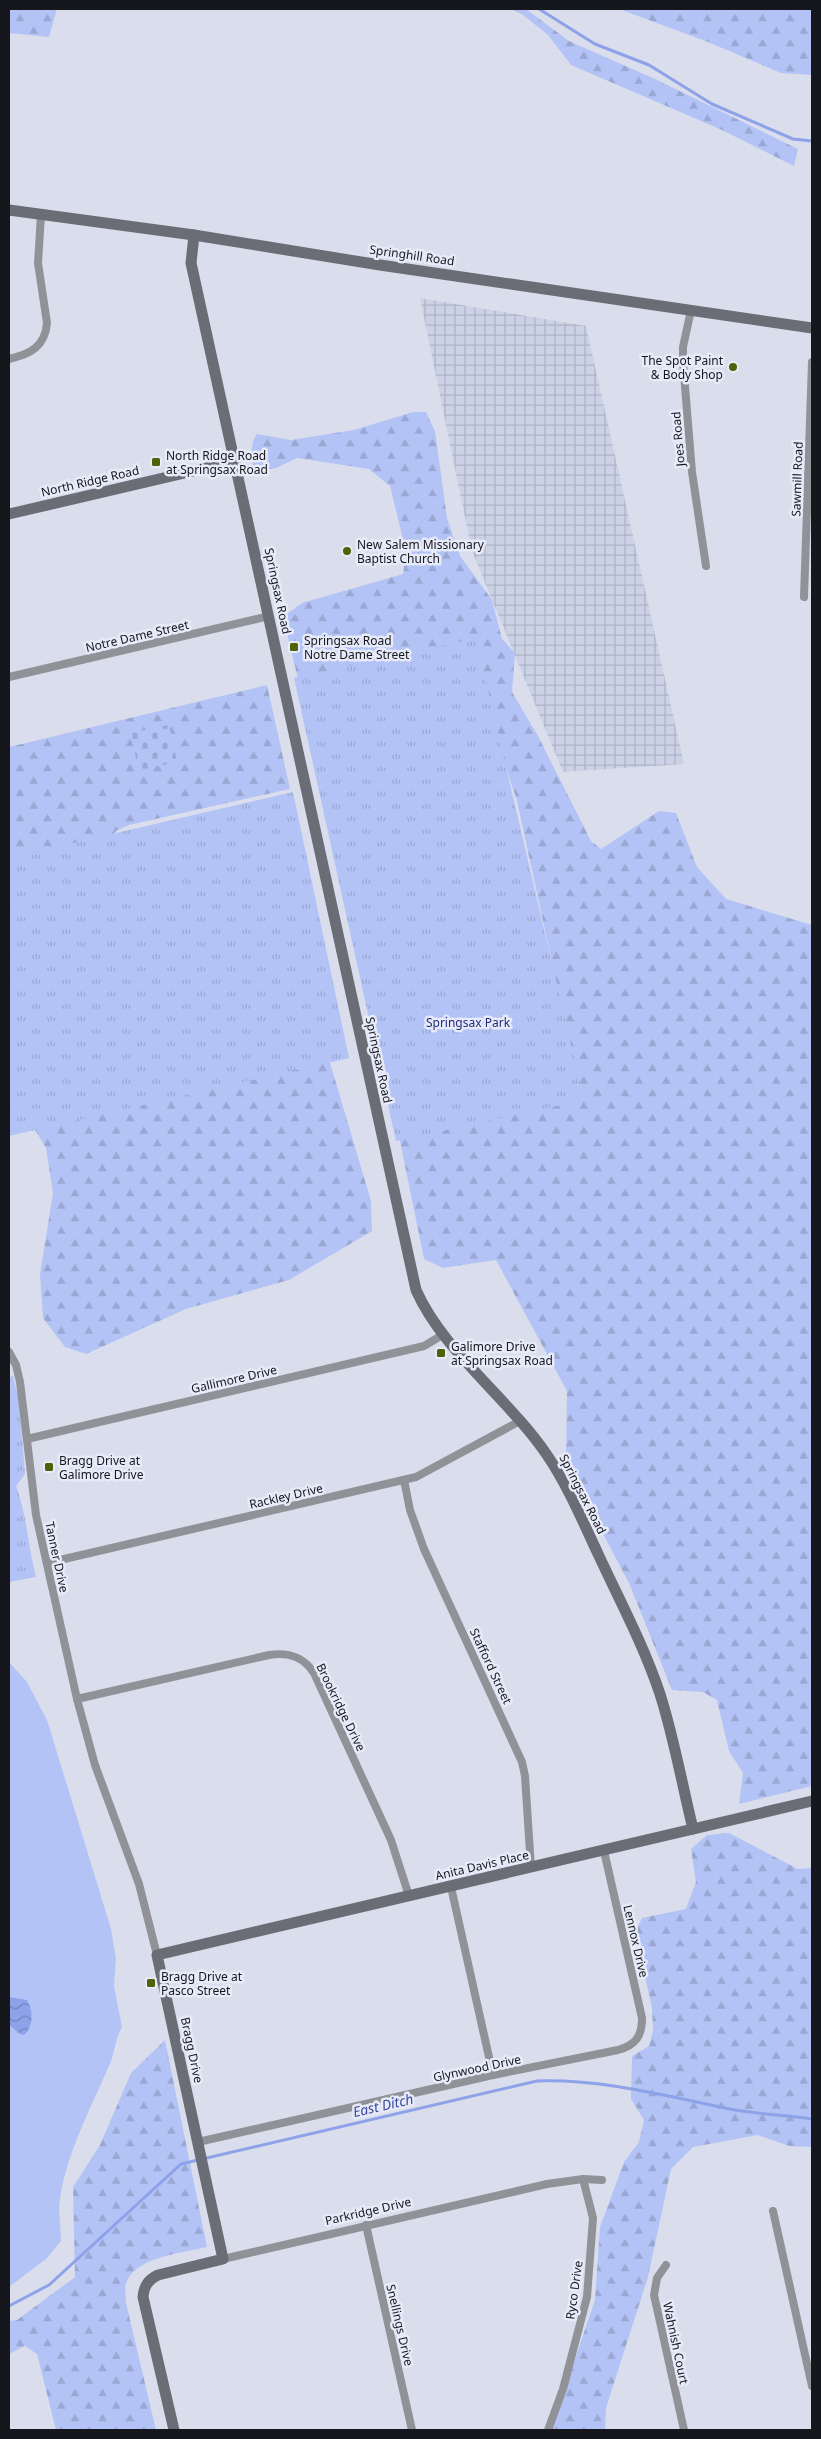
<svg xmlns="http://www.w3.org/2000/svg" width="821" height="2439" viewBox="0 0 821 2439" font-family="'Noto Sans',sans-serif">
	<style>
		.industrial { fill: url(#industrial-grid) }
		.green { fill: #b3c3f6 }
		.forest { fill: url(#forest-firs) }
		.cemetery { fill: url(#cemetery-stones) }
		.park { fill: url(#park-tufts) }
		.water { fill: url(#water-waves) }
		.lines { fill: none; stroke-linecap: round; stroke-linejoin: round }
		.stream { stroke: #8da2e8; stroke-width: 3 }
		.street { stroke: #909298; stroke-width: 8 }
		.secondary { stroke: #6b6d76; stroke-width: 11 }
		.poi-dot { fill: #506207; stroke: #e7ebf9; stroke-width: 2 }
		.labels { text-anchor: middle; dominant-baseline: central; stroke-width: 5; stroke-linejoin: round; paint-order: stroke }
		.street-label { font-size: 12px; fill: #15171c; stroke: #e7ebf9 }
		.poi-label { font-size: 12px; fill: #15171c; stroke: #e7ebf9; text-anchor: start }
		.park-label { font-size: 12px; fill: #202b7a; stroke: #e7ebf9 }
		.water-label { font-size: 14px; font-style: italic; fill: #394a9c; stroke: #e7ebf9 }
	</style>
	<defs>
		<pattern id="industrial-grid" width="8" height="8" patternUnits="userSpaceOnUse" patternTransform="scale(1.25)"><rect width="8" height="8" fill="#cbd2e6"/><path d="M0 4h8M4 0v8" fill="none" stroke="#adb4c5"/></pattern>
		<pattern id="forest-firs" width="22" height="20" patternUnits="userSpaceOnUse" patternTransform="scale(1.25)"><rect width="22" height="20" fill="#b3c3f6"/><path d="M5 1l3.5 6h-7zM16 11l3.5 6h-7z" fill="#99a7d2"/></pattern>
		<pattern id="cemetery-stones" width="16" height="16" patternUnits="userSpaceOnUse" patternTransform="scale(1.25)"><rect width="16" height="16" fill="#b3c3f6"/><path d="M2 7V4a2 2 0 0 1 4 0v3zM10 15v-3a2 2 0 0 1 4 0v3z" fill="#99a7d2"/></pattern>
		<pattern id="park-tufts" width="24" height="20" patternUnits="userSpaceOnUse" patternTransform="scale(1.25)"><rect width="24" height="20" fill="#b3c3f6"/><path d="M3 7l-1-3M5 7V3M7 7l1-3M15 17l-1-3M17 17v-4M19 17l1-3" fill="none" stroke="#99a7d2"/></pattern>
		<pattern id="water-waves" width="16" height="10" patternUnits="userSpaceOnUse" patternTransform="scale(1.25)"><rect width="16" height="10" fill="#8da2e8"/><path d="M0 5q4-4 8 0t8 0" fill="none" stroke="#7283bb"/></pattern>
	</defs>
	<rect width="100%" height="100%" fill="#dadeec"/>
	<polygon class="industrial" points="420,298 586,326 684,764 563,772 472,551"/>
	<path class="green" d="M9,1662l18,20 20,38 24,78 40,131 5,30 -2,27 8,41c-8,15 -7,26 -13,39 -18,41 -43,89 -49,133 -2,13 1,29 1,42l-15,18 -37,28z"/>
	<g class="forest">
		<polygon points="9,9 57,9 49,37 9,33"/>
		<polygon points="511,9 526,9 569,41 655,79 798,149 794,166 722,130 571,65 548,35 523,15"/>
		<polygon points="619,9 812,9 812,75 781,73 708,42"/>
		<path d="M413,412h13l9,19 12,87 13,38 32,44 10,39 13,14 -3,39 26,44 53,105 10,8 58,-38 17,2 21,54 29,32 86,26v861l-73,18 4,-31 -14,-22 -12,-51 -14,-8 -31,-2 -43,-107 -63,-119 1,-73 -71,-131 -53,8 -19,-9 -34,-167 178,-4 -17,-130 -34,-157 -39,-119 -179,1 -14,-58 2,-11 15,-11 101,-29 2,-14 -3,-25 -12,-49 -21,-17 -72,-11 -21,10 -16,3 -7,-5c-2,-11 -3,-23 4,-32l34,6 63,-10z"/>
		<polygon points="267,685 290,789 129,825 116,831 105,849 323,1039 371,1201 372,1231 289,1280 186,1309 86,1354 65,1347 43,1318 40,1274 53,1193 46,1148 29,1120 9,1116 9,747"/>
		<polygon points="729,1833 798,1869 812,1868 812,2147 789,2146 758,2135 693,2147 671,2169 648,2277 606,2408 605,2430 551,2430 595,2300 600,2227 624,2162 639,2142 644,2120 631,2099 632,2056 649,2046 653,2031 652,2008 635,1932 642,1918 686,1909 696,1882 691,1849 707,1835"/>
		<path d="M165,2040l42,207c-24,6 -74,10 -81,37 -2,5 0,13 0,19l30,127h-100l-19,-76 -12,-8 -16,8v-33l8,-1 58,-43 -2,-90 27,-42 31,-72z"/>
	</g>
	<polygon class="cemetery" points="169,725 177,762 139,770 130,733"/>
	<g class="park">
		<polygon points="476,638 584,1100 396,1141 294,678"/>
		<polygon points="293,792 349,1058 9,1136 9,858"/>
		<path d="M13,1376l6,24 6,74 -9,12c11,29 12,61 20,91l-27,5v-205z"/>
	</g>
	<path class="water" d="M9,1997l18,3c6,10 7,26 -3,35l-4,-1 -11,-9z"/>
	<g class="lines">
		<g class="stream">
			<polyline points="539,9 595,44 649,65 712,104 793,139 812,141"/>
			<path d="M9,2306l40,-21 132,-121 356,-83c64,-2 126,14 188,27 28,6 58,7 87,11"/>
		</g>
		<g class="street">
			<polyline points="691,310 683,347 683,362 692,472 706,566"/>
			<path d="M9,359c21,-5 36,-12 38,-36l-9,-60 3,-48"/>
			<polyline points="804,597 812,362"/>
			<polyline points="9,677 269,616"/>
			<polyline points="9,1352 16,1365 20,1382 36,1515 77,1699 95,1765 139,1884 157,1955"/>
			<polyline points="27,1439 424,1346 444,1334"/>
			<polyline points="404,1480 410,1510 424,1549 522,1762 525,1776 531,1868"/>
			<polyline points="47,1563 416,1477 520,1421"/>
			<path d="M77,1699l192,-44c19,-3 34,1 45,18l77,167 18,56"/>
			<polyline points="451,1887 493,2075"/>
			<path d="M198,2142l295,-67 125,-25c18,-5 24,-14 24,-32l-38,-167"/>
			<polyline points="773,2211 812,2386"/>
			<polyline points="366,2225 412,2430"/>
			<polyline points="223,2259 547,2184 583,2179 602,2180"/>
			<polyline points="666,2265 657,2278 654,2295 684,2430"/>
			<polyline points="548,2430 563,2389 587,2297 593,2218 583,2179"/>
		</g>
		<g class="secondary">
			<polyline points="9,210 194,235 380,265 812,328"/>
			<path d="M194,235l-3,28 225,1027c27,61 93,109 131,165 21,31 36,67 52,101 21,45 45,90 61,138 14,44 22,90 33,135"/>
			<polyline points="9,514 236,461"/>
			<path d="M174,2430l-31,-133c1,-11 5,-17 15,-22l65,-16 -66,-304 655,-154"/>
		</g>
	</g>
	<g class="poi-dot">
		<circle cx="733" cy="367" r="5"/>
		<rect x="151" y="457" width="10" height="10" rx="2.5"/>
		<circle cx="347" cy="551" r="5"/>
		<rect x="289" y="642" width="10" height="10" rx="2.5"/>
		<rect x="436" y="1348" width="10" height="10" rx="2.5"/>
		<rect x="44" y="1462" width="10" height="10" rx="2.5"/>
		<rect x="146" y="1978" width="10" height="10" rx="2.5"/>
	</g>
	<g class="labels">
		<g class="street-label">
			<text transform="translate(412 255) rotate(8)">Springhill Road</text>
			<text transform="translate(678 439) rotate(-95)">Joes Road</text>
			<text transform="translate(797 479) rotate(-88)">Sawmill Road</text>
			<text transform="translate(90 481) rotate(-13)">North Ridge Road</text>
			<text transform="translate(278 591) rotate(78)">Springsax Road</text>
			<text transform="translate(137 636) rotate(-13)">Notre Dame Street</text>
			<text transform="translate(379 1060) rotate(78)">Springsax Road</text>
			<text transform="translate(234 1379) rotate(-13)">Gallimore Drive</text>
			<text transform="translate(583 1494) rotate(63)">Springsax Road</text>
			<text transform="translate(286 1496) rotate(-13)">Rackley Drive</text>
			<text transform="translate(57 1557) rotate(78)">Tanner Drive</text>
			<text transform="translate(491 1666) rotate(65)">Stafford Street</text>
			<text transform="translate(341 1707) rotate(64)">Brookridge Drive</text>
			<text transform="translate(482 1865) rotate(-13)">Anita Davis Place</text>
			<text transform="translate(636 1941) rotate(77)">Lennox Drive</text>
			<text transform="translate(192 2050) rotate(78)">Bragg Drive</text>
			<text transform="translate(477 2068) rotate(-12)">Glynwood Drive</text>
			<text transform="translate(368 2211) rotate(-13)">Parkridge Drive</text>
			<text transform="translate(574 2290) rotate(-82)">Ryco Drive</text>
			<text transform="translate(400 2325) rotate(77)">Snellings Drive</text>
			<text transform="translate(676 2343) rotate(78)">Wahnish Court</text>
		</g>
		<g class="poi-label">
			<text x="723" y="360" text-anchor="end">The Spot Paint<tspan x="723" dy="14">&amp; Body Shop</tspan></text>
			<text x="166" y="455">North Ridge Road<tspan x="166" dy="14">at Springsax Road</tspan></text>
			<text x="357" y="544">New Salem Missionary<tspan x="357" dy="14">Baptist Church</tspan></text>
			<text x="304" y="640">Springsax Road<tspan x="304" dy="14">Notre Dame Street</tspan></text>
			<text x="451" y="1346">Galimore Drive<tspan x="451" dy="14">at Springsax Road</tspan></text>
			<text x="59" y="1460">Bragg Drive at<tspan x="59" dy="14">Galimore Drive</tspan></text>
			<text x="161" y="1976">Bragg Drive at<tspan x="161" dy="14">Pasco Street</tspan></text>
		</g>
		<g class="park-label">
			<text x="468" y="1022">Springsax Park</text>
		</g>
		<g class="water-label">
			<text transform="translate(383 2105) rotate(-13)">East Ditch</text>
		</g>
	</g>
	<rect width="821" height="2439" fill="none" stroke="#15171c" stroke-width="20"/>
</svg>
